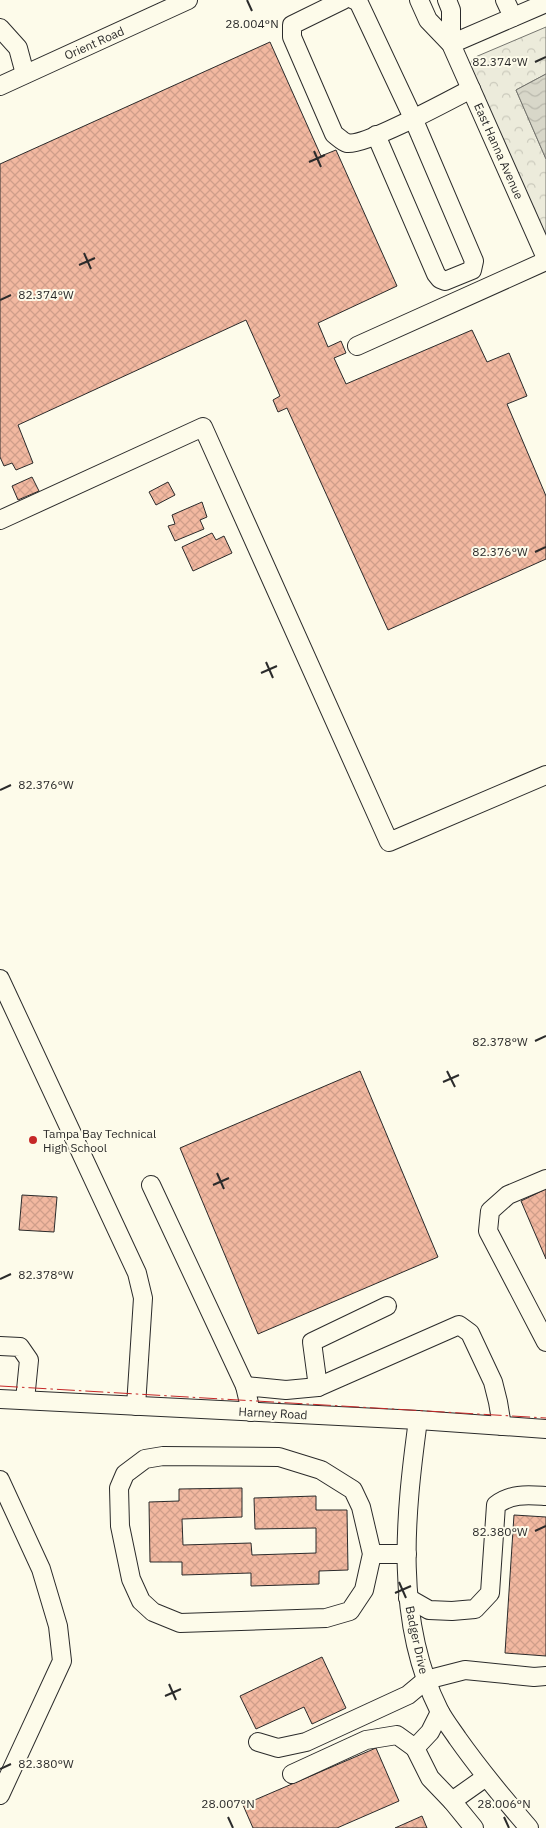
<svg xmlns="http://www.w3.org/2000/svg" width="546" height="1828" viewBox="0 0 546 1828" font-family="'IBM Plex Sans',sans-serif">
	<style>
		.forest { fill: url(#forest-crowns); stroke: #74746e }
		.water { fill: url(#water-waves); stroke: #74746e }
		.building { fill: url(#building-cross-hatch); stroke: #2b2b2b }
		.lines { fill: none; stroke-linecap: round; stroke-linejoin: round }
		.minor-casing { stroke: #2b2b2b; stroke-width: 20 }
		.minor { stroke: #fdfbea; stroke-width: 18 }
		.power { stroke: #c62828; stroke-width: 1; stroke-dasharray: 18 4 2.5 4; stroke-linecap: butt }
		.ticks { fill: none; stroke: #2b2b2b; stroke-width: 2 }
		.poi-dot { fill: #c62828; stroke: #fdfbea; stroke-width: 2 }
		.labels { text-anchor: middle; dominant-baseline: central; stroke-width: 4; stroke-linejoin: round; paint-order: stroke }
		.street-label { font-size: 12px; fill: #2b2b2b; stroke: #fdfbea }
		.poi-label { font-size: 12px; fill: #2b2b2b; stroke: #fdfbea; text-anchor: start }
		.ticks-label { font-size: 12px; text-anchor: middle; fill: #2b2b2b; stroke: #fdfbea; stroke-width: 4; stroke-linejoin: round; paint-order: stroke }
	</style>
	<defs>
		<pattern id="forest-crowns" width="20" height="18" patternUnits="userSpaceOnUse" patternTransform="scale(1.25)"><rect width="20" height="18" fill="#ecebdb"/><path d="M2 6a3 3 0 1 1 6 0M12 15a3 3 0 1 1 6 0" fill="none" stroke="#cbcabc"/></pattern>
		<pattern id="water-waves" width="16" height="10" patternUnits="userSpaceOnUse" patternTransform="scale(1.25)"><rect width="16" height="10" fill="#d8d7c9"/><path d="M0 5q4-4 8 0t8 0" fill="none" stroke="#bab9ad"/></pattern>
		<pattern id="building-cross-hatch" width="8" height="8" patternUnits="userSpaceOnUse" patternTransform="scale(1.25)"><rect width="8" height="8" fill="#f2b8a0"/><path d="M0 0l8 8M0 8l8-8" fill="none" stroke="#d09e8a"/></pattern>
	</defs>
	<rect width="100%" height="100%" fill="#fdfbea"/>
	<polygon class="forest" points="546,27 546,74 516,90 546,159 546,237 470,66 473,58"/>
	<polygon class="water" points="546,74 546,159 516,90"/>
	<g class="building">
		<polygon points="270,42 321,156 336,150 397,286 318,323 328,347 341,341 346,353 334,358 346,384 472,330 487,362 509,353 527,396 507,404 546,496 546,559 388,630 287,408 278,412 273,400 280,396 246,320 18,425 33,463 16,470 12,463 4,466 0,457 0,164"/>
		<polygon points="32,477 39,491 18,500 12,486"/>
		<polygon points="168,482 175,495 156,505 149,492"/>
		<polygon points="202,502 207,517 200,520 204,529 175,541 168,526 175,524 172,515"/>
		<polygon points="212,533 216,540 224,536 232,553 193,571 182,547"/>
		<polygon points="360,1071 438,1257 258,1334 180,1148"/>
		<polygon points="546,1189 546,1259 521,1201"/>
		<polygon points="22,1195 57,1197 54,1232 19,1230"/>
		<polygon points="242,1488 242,1517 182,1519 183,1545 251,1543 252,1555 316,1553 316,1528 255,1529 254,1498 316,1496 316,1510 347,1510 348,1570 319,1571 319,1584 251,1586 251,1573 182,1575 182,1562 150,1562 149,1502 179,1501 179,1489"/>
		<polygon points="514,1515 546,1517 546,1656 505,1653"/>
		<polygon points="322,1657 346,1708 312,1724 304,1707 256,1729 240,1696"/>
		<polygon points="376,1748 399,1801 337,1828 253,1828 243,1805"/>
		<polygon points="422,1816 427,1828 395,1828"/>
	</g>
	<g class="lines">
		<defs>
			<g id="minor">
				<path d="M343,0l-51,25v12l42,97c4,3 9,8 13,9 16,4 105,-44 124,-54"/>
				<polyline points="354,0 358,1 413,118 474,261 472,270 445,281 440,279 436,274 376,135"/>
				<polyline points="419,0 428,20 451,44 546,258"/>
				<polyline points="447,0 451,10 451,44"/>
				<polyline points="505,0 513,17"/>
				<polyline points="0,28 18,48 25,74"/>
				<polyline points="451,44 546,3"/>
				<polyline points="0,86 188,0"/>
				<polyline points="357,346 546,261"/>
				<polyline points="0,520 203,427 389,842 546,775"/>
				<polyline points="0,979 137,1273 143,1298 136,1406"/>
				<polyline points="546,1179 508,1195 490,1211 488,1231 546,1342"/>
				<polyline points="151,1185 245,1386"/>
				<polyline points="0,1346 20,1347 29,1360 25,1400"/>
				<polyline points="318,1387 312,1342 387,1306"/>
				<polyline points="0,1399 418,1420 546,1429"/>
				<polyline points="251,1412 245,1386 286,1390 318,1387 459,1325 470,1333 493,1382 498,1402 502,1426"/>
				<path d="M418,1420c-13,96 -24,200 21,290 5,10 13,20 19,29 22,31 46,60 71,89"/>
				<polyline points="0,1480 41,1569 58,1626 62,1661 0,1795"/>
				<polyline points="372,1554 364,1590 350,1611 326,1618 180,1623 153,1612 141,1601 131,1579 120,1526 119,1488 125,1474 145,1459 163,1456 279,1457 321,1470 353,1490 361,1507 372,1554 407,1554"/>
				<path d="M408,1598l21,12 23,1 23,-2 15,-16 6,-88c16,-12 32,-10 50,-9"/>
				<polyline points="258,1742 278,1748 306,1742 408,1695 426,1680 465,1670 534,1677 546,1676"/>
				<polyline points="415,1748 430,1778 452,1801 486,1777"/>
				<polyline points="292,1774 366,1740 397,1735 415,1748 430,1732 440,1712"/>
				<polyline points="452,1801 474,1828"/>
			</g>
		</defs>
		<use href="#minor" class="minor-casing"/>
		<use href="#minor" class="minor"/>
		<polyline class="power" points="0,1386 546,1418"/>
	</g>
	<path class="ticks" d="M247,0l5,11M535,62l11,-5M314,151l7,16M309,162l16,-7M84,253l7,16M79,265l16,-7M0,300l11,-5M535,552l11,-5M266,662l7,16M261,673l16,-7M0,790l11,-5M535,1041l11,-5M447,1071l8,16M443,1082l16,-7M217,1173l7,16M213,1185l16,-7M0,1279l11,-5M535,1531l11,-5M399,1582l7,16M395,1593l16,-7M169,1684l7,16M165,1696l16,-7M0,1769l11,-5M228,1817l5,11M504,1817l5,11"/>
	<circle class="poi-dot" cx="33" cy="1140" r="5"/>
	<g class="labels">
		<g class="street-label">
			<text transform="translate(94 43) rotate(-24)">Orient Road</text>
			<text transform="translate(499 151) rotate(66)">East Hanna Avenue</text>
			<text transform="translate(273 1413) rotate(3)">Harney Road</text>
			<text transform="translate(417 1640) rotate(78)">Badger Drive</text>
		</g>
		<g class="poi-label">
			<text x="43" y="1133">Tampa Bay Technical<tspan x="43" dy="14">High School</tspan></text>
		</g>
	</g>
	<g class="ticks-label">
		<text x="252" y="28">28.004°N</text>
		<text x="500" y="66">82.374°W</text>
		<text x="46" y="299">82.374°W</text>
		<text x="500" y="556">82.376°W</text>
		<text x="46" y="789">82.376°W</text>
		<text x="500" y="1046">82.378°W</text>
		<text x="46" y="1279">82.378°W</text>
		<text x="500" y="1536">82.380°W</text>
		<text x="46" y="1768">82.380°W</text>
		<text x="228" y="1808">28.007°N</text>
		<text x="504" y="1808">28.006°N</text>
	</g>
</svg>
